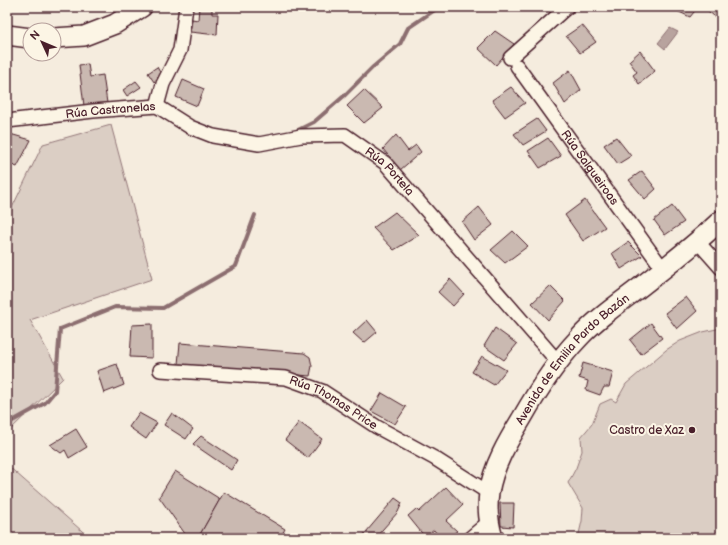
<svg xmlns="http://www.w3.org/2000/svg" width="728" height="545" viewBox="0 0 728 545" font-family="'Balsamiq Sans',sans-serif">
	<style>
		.green { fill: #dbcec4; stroke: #927678 }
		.water { fill: #b8a39e; stroke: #8c6e70 }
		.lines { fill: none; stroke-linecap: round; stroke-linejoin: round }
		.stream { stroke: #8c6e70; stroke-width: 4 }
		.building { fill: #cab9b1; stroke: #4a1f2b }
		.street-casing { stroke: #4a1f2b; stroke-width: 16 }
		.secondary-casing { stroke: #4a1f2b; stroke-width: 22 }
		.street { stroke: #fcf5e5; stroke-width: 13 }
		.secondary { stroke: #fcf5e5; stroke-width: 19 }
		.poi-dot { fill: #4a1f2b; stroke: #fcf5e5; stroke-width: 1.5 }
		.labels { text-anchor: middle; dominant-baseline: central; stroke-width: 4; stroke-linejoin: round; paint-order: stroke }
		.street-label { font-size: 12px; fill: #4a1f2b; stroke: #fcf5e5 }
		.poi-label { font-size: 12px; fill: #4a1f2b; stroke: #fcf5e5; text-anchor: end }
	</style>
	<rect width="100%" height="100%" fill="#f5ecde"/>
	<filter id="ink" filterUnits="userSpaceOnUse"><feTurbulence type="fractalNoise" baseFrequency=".025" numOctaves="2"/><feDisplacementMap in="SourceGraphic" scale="8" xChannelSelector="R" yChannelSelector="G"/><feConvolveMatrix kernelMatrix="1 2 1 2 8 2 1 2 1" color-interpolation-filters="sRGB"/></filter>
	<g filter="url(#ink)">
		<g class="green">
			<polygon points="111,125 152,279 30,320 63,378 7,433 7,218 43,144"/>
			<polygon points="721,328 721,538 578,538 582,521 583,508 568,483 576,468 582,451 581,437 592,424 600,404 611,399 616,402 626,384 666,350 680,341 703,332"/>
			<polygon points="7,465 90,538 7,538"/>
		</g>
		<polygon class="water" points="670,28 678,32 665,49 658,43"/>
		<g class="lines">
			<g class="stream">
				<polyline points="296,131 314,122 344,96 373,67 400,44 408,28 439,7"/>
				<polyline points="7,424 45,403 55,391 60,329 115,307 163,308 236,266 255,215"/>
			</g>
		</g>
		<g class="building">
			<polygon points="199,7 212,7 212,14 218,14 217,35 190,32 192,19 198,20"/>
			<polygon points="679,7 698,7 690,17 677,11"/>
			<polygon points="709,7 721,7 721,22 707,10"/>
			<polygon points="582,25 596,42 580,53 566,36"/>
			<polygon points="495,31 514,44 496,65 478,48"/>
			<polygon points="640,51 655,71 639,84 633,75 637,72 629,61"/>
			<polygon points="88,64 90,77 103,75 107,103 84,106 79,65"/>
			<polygon points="157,67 161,74 154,82 148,73"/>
			<polygon points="570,70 581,90 565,104 553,83"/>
			<polygon points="183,80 204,89 197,106 176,97"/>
			<polygon points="136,81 141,87 127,96 123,90"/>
			<polygon points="511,87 525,103 505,117 492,100"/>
			<polygon points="364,90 383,108 364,123 347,106"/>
			<polygon points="537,119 546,131 523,145 514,134"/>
			<polygon points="10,134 31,140 17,167 7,163 7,142"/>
			<polygon points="396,135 408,151 416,145 421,152 400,170 383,149"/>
			<polygon points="616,137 631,156 618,164 604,145"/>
			<polygon points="548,138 561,156 540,168 528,151"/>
			<polygon points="642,171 656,189 645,199 629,180"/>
			<polygon points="585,200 605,227 583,241 565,215"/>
			<polygon points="672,206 684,222 665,235 654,220"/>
			<polygon points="479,207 493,225 474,240 462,222"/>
			<polygon points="395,212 419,235 394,250 373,228"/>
			<polygon points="513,231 528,246 505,263 491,250"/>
			<polygon points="628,242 642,256 621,269 612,253"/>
			<polygon points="450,279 464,294 453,306 438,292"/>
			<polygon points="550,286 565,301 548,320 532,303"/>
			<polygon points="686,297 697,311 677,329 665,313"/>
			<polygon points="367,320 377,332 364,343 353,333"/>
			<polygon points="651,323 662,338 641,354 630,340"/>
			<polygon points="152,324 152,358 130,357 132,325"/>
			<polygon points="495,328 517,344 504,360 484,346"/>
			<polygon points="180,343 304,353 310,357 312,366 310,376 178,364"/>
			<polygon points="482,356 506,370 494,385 472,372"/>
			<polygon points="583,363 613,372 609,387 604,387 600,395 586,390 588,381 579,378"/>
			<polygon points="117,364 124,385 104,393 97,371"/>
			<polygon points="382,393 406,407 395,424 371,411"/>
			<polygon points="139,413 157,423 146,439 129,427"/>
			<polygon points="172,413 193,429 186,439 164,425"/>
			<polygon points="299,422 322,439 308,458 285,440"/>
			<polygon points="76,429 87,447 69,458 65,450 61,453 50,445"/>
			<polygon points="201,436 237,460 231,470 193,444"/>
			<polygon points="175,471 220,499 198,538 188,538 159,497"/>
			<polygon points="446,487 463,505 446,521 457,531 448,538 440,538 434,530 425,537 408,516 416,509 419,512"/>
			<polygon points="224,492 285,529 280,538 198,538"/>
			<polygon points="395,498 402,503 398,512 375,538 361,538"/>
			<polygon points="500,503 514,503 513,527 501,526"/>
		</g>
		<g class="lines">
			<defs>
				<g id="street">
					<polyline points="510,58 567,7"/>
					<path id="s1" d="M517,66l146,203"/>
					<path id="s2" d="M157,106l33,21 23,9 46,8 42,-8 44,-1 40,28 173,199"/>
					<polyline points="157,106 163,84 180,50 186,7"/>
					<path id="s3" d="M7,121l86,-10 64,-5"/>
					<polyline points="698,242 721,268"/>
					<path id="s4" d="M160,370l126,8 36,13 55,36 57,31 55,35"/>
					<polyline points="470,538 490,521"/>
				</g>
				<g id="secondary">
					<polyline points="7,35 30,38"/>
					<polyline points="54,38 84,36 115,24 142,7"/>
					<path id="s5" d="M493,538c-4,-13 -6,-31 -4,-45 4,-27 19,-52 33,-75 16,-28 34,-56 56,-79 18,-20 40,-35 61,-51 28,-22 56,-43 82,-68"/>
				</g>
			</defs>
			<use href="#street" class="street-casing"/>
			<use href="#secondary" class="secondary-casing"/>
			<use href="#street" class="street"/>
			<use href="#secondary" class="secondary"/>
		</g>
	</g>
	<circle class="poi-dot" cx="692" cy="430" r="4"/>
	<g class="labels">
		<g class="street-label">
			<text stroke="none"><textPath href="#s3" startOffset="104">Rúa Castranelas</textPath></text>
			<text stroke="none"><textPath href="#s1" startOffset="125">Rúa Salgueiroas</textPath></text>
			<text stroke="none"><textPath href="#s2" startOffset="255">Rúa Portela</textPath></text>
			<text stroke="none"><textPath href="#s5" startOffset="206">Avenida de Emilia Pardo Bazán</textPath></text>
			<text stroke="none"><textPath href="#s4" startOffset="180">Rúa Thomas Price</textPath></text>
		</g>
		<g class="poi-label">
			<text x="684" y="430">Castro de Xaz</text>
		</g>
	</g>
	<rect width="728" height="545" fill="none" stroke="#fcf5e5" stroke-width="24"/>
	<rect x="12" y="12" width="704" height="521" fill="none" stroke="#4a1f2b" stroke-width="1.5" filter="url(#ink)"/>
	<g transform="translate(42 42) rotate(314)"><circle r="19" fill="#fcf5e5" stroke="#b59f9b"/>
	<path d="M0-3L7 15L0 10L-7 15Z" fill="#4a1f2b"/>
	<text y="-6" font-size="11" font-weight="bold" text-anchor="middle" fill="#4a1f2b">N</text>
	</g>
</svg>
